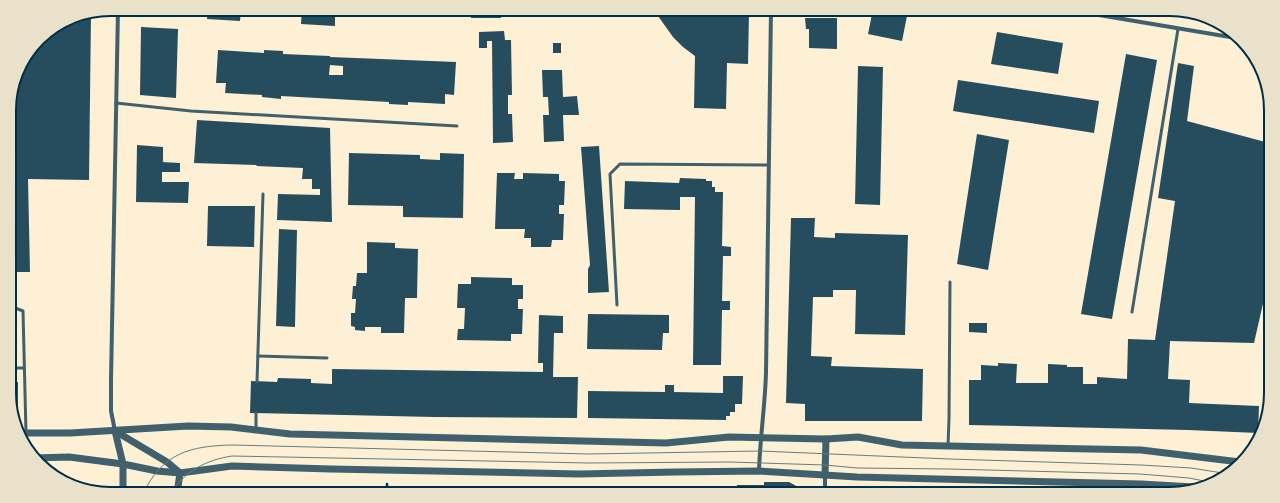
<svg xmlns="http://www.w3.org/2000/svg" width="1280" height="503" viewBox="0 0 1280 503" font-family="'DM Sans',sans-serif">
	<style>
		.water { fill: #669bbc }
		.building { fill: #264d5e; fill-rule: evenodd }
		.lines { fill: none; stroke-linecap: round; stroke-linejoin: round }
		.path { stroke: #003049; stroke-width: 2.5 }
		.service { stroke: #3f606c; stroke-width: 3 }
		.minor { stroke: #3f606c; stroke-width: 4 }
		.tertiary { stroke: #3f606c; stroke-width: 7 }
		.tram { stroke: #657d81; stroke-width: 1 }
		.rim { fill: none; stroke: #003049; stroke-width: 2 }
	</style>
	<rect width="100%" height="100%" fill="#fdf0d5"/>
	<polygon class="water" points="251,9 283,9 278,16 251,15"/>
	<g class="building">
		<polygon points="149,9 178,9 178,13 149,12"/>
		<polygon points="208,9 241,9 240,21 207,19"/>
		<polygon points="302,9 353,9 353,13 339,13 335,16 335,26 301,24"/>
		<polygon points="384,9 414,9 414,14 384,13"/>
		<polygon points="426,9 510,9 511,13 501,13 501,18 471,18 471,12 456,11 456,16 426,15"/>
		<polygon points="623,9 732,9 734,11 749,12 748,64 727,63 726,109 694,108 695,56 683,47 673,37 658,16"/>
		<polygon points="873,9 907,16 902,41 868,34"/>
		<polygon points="91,13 89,180 28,179 30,272 13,272 9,103 20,65 43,34 72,17"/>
		<polygon points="805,18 837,18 837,49 809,48 809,29 806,29"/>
		<polygon points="141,27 178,29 176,98 140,95"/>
		<polygon points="504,31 505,40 511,40 512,95 508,95 508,114 512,114 513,142 493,143 492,41 487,41 487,48 479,48 479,32"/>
		<polygon points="997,32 1063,43 1058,74 991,64"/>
		<rect x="553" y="43" width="8" height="10"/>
		<path d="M218,50l46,3v-3l19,1v3l47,2v1l126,5 -2,33 -9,-1v10l-37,-2v3l-19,-1v-2l-108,-6v3l-19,-2v-2l-37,-2 1,-10h-10zM330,65l13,1v9h-14z"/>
		<polygon points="1126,54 1157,60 1112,319 1081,314"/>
		<polygon points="1178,63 1194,66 1187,121 1269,143 1267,286 1254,343 1170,341 1168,379 1190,380 1189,403 1259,406 1258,433 1188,430 969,425 969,380 981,380 981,365 998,366 998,363 1017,364 1016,383 1048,383 1048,364 1067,365 1067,367 1083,367 1083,384 1097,384 1097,377 1127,379 1128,339 1155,340 1175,201 1158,198"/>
		<polygon points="858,66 883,67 880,205 855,204"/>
		<polygon points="542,70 562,70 563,97 577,96 579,115 563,115 564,141 544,142 543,115 549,115 548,97 543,97"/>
		<polygon points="958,80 1099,101 1094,133 953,111"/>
		<polygon points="197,120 330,128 332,222 277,220 278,194 320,195 320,189 312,189 312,179 302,179 303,168 256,166 257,165 194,163"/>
		<polygon points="977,134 1009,140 988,270 957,264"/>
		<polygon points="137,145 163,147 163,161 164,161 162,162 180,163 180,172 162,172 162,182 189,182 188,203 136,202"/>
		<polygon points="599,146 609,292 588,293 588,269 590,265 581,147"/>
		<polygon points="349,153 420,155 420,159 440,160 440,153 464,154 463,218 403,217 403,206 348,205"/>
		<polygon points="497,173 515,173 514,179 523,179 523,173 559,174 559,181 565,181 564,205 559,205 559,214 564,214 563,240 552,240 551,247 531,247 531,238 524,238 525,229 495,229"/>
		<polygon points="680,178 706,179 706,181 712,181 712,187 715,187 715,192 723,192 722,246 731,247 731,256 723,256 722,301 730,301 730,310 722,310 721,365 693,365 695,197 680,197 680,210 624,209 625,181 679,183"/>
		<polygon points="208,206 255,206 254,247 207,246"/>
		<polygon points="791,218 815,218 814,237 835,238 835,233 908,235 905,335 855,334 856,290 833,290 833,297 813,297 811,356 832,357 831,366 923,369 922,421 805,421 805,404 786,403"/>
		<polygon points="279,229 297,230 295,327 276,326"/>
		<polygon points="367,242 395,243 395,248 418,249 417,298 405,298 404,333 381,333 381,327 365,327 365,331 355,330 355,327 351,326 351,313 355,313 356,299 352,299 353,286 356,286 357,273 367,273"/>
		<polygon points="471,277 512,278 512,285 523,285 523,299 518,299 518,309 523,309 522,334 511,334 511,341 457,340 458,329 464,329 465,308 457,308 458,284 471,284"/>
		<polygon points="588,314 669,315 669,333 663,333 662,350 587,349"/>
		<polygon points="539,315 563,316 563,333 554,333 553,377 578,377 577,418 434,417 250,413 251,381 277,382 278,378 311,379 311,383 332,384 332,369 543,372 543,363 538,363"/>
		<polygon points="969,323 987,323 987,333 969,332"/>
		<polygon points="10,326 15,326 16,353 11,354"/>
		<polygon points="723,376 743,376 742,404 735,404 735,412 730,412 730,416 726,416 726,420 588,418 588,391 665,392 665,385 674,385 674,392 723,393"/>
		<polygon points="18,382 18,410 11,410 11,383"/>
		<polygon points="764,482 789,482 800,488 805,494 737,494 737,485 764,485"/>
		<polygon points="734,486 734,494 681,494 680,489"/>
		<polygon points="453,488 484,489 484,494 453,494"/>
	</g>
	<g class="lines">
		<polyline class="path" points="387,494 387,484"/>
		<g class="service">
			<polyline points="116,103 191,111 457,126"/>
			<polyline points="617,305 610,174 620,164 769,165"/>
			<polyline points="10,306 23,311 26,433"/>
			<polyline points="1132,312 1178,29"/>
			<polyline points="258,356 327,358"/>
			<polyline points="11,368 24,368"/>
			<polyline points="257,382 263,194"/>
			<polyline points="256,429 256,413"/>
			<polyline points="948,446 949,419 950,282"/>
		</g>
		<g class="minor">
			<polyline points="1063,9 1236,38"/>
			<polyline points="115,431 111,411 111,380 118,9"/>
			<path d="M759,471c1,-33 6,-65 7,-98l5,-364"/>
			<polyline points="825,475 825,494"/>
		</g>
		<g class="tertiary">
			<polyline points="115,431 167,462 180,473"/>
			<polyline points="115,431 123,464 123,494"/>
			<polyline points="21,433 70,433 188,426 231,427 290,434 666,443 729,437 826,439 858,437 902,445 1141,450 1240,462"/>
			<polyline points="33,458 69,457 123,464 157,471 180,473 232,466 331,469 579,474 676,472 759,471 857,477 1141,484 1194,487"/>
			<polyline points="825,475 826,439"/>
			<polyline points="177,494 180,473"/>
		</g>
		<g class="tram">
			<path d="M143,494c19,-41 47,-48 89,-49l357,9 171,-3 189,8 192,6 50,3 38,6"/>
			<path d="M170,494c15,-23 36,-34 62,-38l357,7 141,-1 95,3 32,3 92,1 191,5 49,4 20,4"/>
		</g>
	</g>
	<path d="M0 0H1280V503H0ZM110 16H1170A94 94 0 0 1 1264 110V393A94 94 0 0 1 1170 487H110A94 94 0 0 1 16 393V110A94 94 0 0 1 110 16Z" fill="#e9e1ca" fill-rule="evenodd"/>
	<path class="rim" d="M110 16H1170A94 94 0 0 1 1264 110V393A94 94 0 0 1 1170 487H110A94 94 0 0 1 16 393V110A94 94 0 0 1 110 16Z"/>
</svg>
